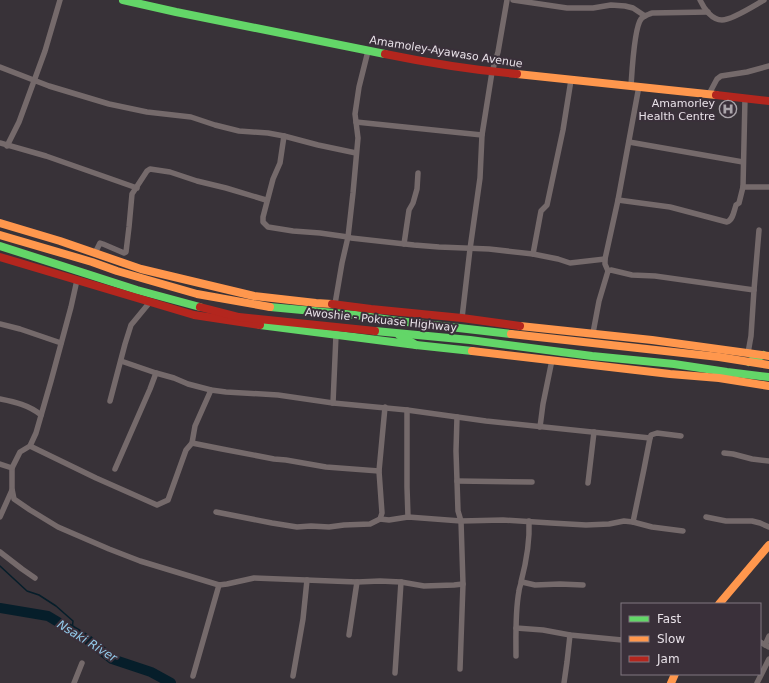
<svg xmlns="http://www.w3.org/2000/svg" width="769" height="683" viewBox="0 0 769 683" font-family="'DejaVu Sans',sans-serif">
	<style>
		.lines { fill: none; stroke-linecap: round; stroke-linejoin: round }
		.stream { stroke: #061e2a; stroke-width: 1.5 }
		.river { stroke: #061e2a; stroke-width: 10 }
		.street { stroke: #756a6b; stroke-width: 5.5 }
		.fast { stroke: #63d668; stroke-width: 8 }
		.slow { stroke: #ff974d; stroke-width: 8 }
		.jam { stroke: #b3261e; stroke-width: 8 }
		.labels { text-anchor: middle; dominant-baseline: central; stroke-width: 4; stroke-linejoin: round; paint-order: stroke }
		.street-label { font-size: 11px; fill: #e8e1e8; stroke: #3a303a }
		.poi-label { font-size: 11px; fill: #e8e1e8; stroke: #3a303a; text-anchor: end }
		.water-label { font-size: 12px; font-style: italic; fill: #93caea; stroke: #3a303a }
	</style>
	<rect width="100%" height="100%" fill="#383238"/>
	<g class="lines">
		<polyline class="stream" points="0,566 27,591 39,595 56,606 73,621 72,630"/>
		<polyline class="river" points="0,608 48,616 88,640 112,659 151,672 171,683"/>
		<g class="street">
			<polyline points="513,0 567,8 593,8 611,5 625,6 633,8 645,16"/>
			<path d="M700,0c4,9 12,20 22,20 10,0 33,-15 42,-20"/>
			<polyline points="0,67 49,86 109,104 147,112 191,117 215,125 239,131 268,133 284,136 318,145 356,153"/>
			<path d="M631,86c1,-14 3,-58 10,-67 3,-4 7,-4 11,-6l56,-1"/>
			<polyline points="709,94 717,79 721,76 747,72 769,66"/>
			<polyline points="356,122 482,135"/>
			<polyline points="284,136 280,163 273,179 263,217 263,222 268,227 293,231 320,233 348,237 351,238 414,245 439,247 489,249 533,254 558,259 570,263 605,259"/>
			<polyline points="629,142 743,162"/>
			<polyline points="0,143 46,156 137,188"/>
			<polyline points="7,146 19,122 45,51 60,0"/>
			<polyline points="743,187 769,187"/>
			<path d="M618,200l52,7 57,15c6,-2 7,-11 9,-17l3,-2 4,-16 2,-89"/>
			<polyline points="404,244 409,210 413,203 417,189 418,173"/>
			<polyline points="95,253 100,243 103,244 124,253 126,252 129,227 132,194 147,171 150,169 170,172 197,181 226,188 266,200"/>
			<polyline points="533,254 541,211 547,205 563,130 571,80"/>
			<polyline points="608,271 611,270 632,275 655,276 754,290 751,336 748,353"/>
			<polyline points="77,280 71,307 51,381 36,433 30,446 20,452 12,468 12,489 14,499 30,510 58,527 109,549 140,561 219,585 227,584 254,578 357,582 380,581 401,582 424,586 454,585 463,584"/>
			<polyline points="754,290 759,230"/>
			<polyline points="335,304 342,263 348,237 353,193 358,138 355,114 359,87 368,51"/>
			<polyline points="462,318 470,249 480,178 482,135 492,72 498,52 507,0"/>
			<polyline points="0,324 20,329 61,343"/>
			<polyline points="593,333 599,301 608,271 605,264 605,259 618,200 639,86"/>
			<polyline points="121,361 156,373 174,378 188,384 211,390 226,392 278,395 333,403 407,410 486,421 650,438 651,435 657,433 681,436"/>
			<path d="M0,399c15,3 29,6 41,16"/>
			<polyline points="110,401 125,344 131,325 150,302"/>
			<polyline points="333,403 336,335"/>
			<polyline points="407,410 407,487 408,517"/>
			<polyline points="457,417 456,451 458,511 461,521 463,584 460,669"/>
			<polyline points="540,427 543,404 552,360"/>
			<polyline points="192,443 222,449 274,459 286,460 326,467 379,471"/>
			<polyline points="30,446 96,478 157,505 168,500 186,450 192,443 195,426 211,390"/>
			<polyline points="724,453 733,454 752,459 769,461"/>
			<polyline points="0,464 12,468"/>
			<polyline points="115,469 150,389 156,373"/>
			<polyline points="457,481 532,482"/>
			<polyline points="588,483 594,432"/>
			<polyline points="216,512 272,523 297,527 311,526 329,527 344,525 370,524 380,519 382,513 379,471 385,407"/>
			<polyline points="0,517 12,490"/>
			<polyline points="706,517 726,521 752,521 760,523 769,527"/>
			<polyline points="380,519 389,520 408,517 461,521 503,520 551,523 586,525 609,524 624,521 633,522 652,527 683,531"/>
			<polyline points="633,522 644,469 650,438"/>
			<polyline points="0,552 22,569 35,578"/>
			<polyline points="522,582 535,585 560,584 583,585"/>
			<polyline points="516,628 543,630 570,635 622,640"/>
			<polyline points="349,635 357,582"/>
			<polyline points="760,642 769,647"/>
			<polyline points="765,645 769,636"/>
			<path d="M516,656c0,-21 -1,-44 3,-65 0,-3 2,-6 2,-9 5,-19 9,-40 8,-61"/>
			<polyline points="395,673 401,582"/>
			<polyline points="193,676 219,585"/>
			<polyline points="293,676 303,619 307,580"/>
			<polyline points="74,683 82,663"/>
			<polyline points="564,683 567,662 570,635"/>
			<polyline points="757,683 769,659"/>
		</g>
		<g class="fast">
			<polyline points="123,0 176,12 385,54"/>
			<polyline points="0,246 137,290 200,307"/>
			<polyline points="270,307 356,315 398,321 511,334"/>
			<polyline points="260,325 416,345 472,351"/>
			<polyline points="375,331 470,340 592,356 674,364 727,372 769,377"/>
			<polyline points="399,335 416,345"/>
			<polyline points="749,362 763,355"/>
		</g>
		<g class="slow">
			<polyline points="517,74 716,95"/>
			<polyline points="0,223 60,241 141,269 254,296 316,303 332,304"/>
			<polyline points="0,235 92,262 117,271 197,294 270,307"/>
			<polyline points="520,326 652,340 769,356"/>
			<polyline points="511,334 719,357 769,365"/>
			<polyline points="472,351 670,374 719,378 769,386"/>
			<polyline points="719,604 769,545"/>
			<polyline points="671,683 675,674"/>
		</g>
		<g class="jam">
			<path d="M385,54c44,9 88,16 132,20"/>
			<polyline points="716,95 769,101"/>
			<polyline points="0,257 194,315 260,325"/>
			<polyline points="332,304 371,309 462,318 520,326"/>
			<polyline points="200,307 239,317 375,331"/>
		</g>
	</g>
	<defs>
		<symbol id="hospital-ring" viewBox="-11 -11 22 22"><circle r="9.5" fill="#3a303a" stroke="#aaa4aa" stroke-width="1.5"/><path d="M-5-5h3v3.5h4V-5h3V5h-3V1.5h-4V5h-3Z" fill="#aaa4aa"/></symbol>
	</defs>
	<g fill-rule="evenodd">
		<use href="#hospital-ring" x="718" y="99" width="20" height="20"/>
	</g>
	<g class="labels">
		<g class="street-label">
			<text transform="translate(446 52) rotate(9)">Amamoley-Ayawaso Avenue</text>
			<text transform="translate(381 320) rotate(6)">Awoshie - Pokuase Highway</text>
		</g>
		<g class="poi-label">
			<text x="715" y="103">Amamorley<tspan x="715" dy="13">Health Centre</tspan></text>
		</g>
		<g class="water-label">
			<text transform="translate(87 641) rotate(32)">Nsaki River</text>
		</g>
	</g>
	<rect x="621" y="603" width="140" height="72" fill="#3a303a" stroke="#807780"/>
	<rect x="629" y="616" width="20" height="6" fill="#63d668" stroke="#807780"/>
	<text x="657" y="623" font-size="12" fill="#e8e1e8">Fast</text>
	<rect x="629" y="636" width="20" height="6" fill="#ff974d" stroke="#807780"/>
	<text x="657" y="643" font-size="12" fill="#e8e1e8">Slow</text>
	<rect x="629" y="656" width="20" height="6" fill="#b3261e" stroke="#807780"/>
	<text x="657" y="663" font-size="12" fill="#e8e1e8">Jam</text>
</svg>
